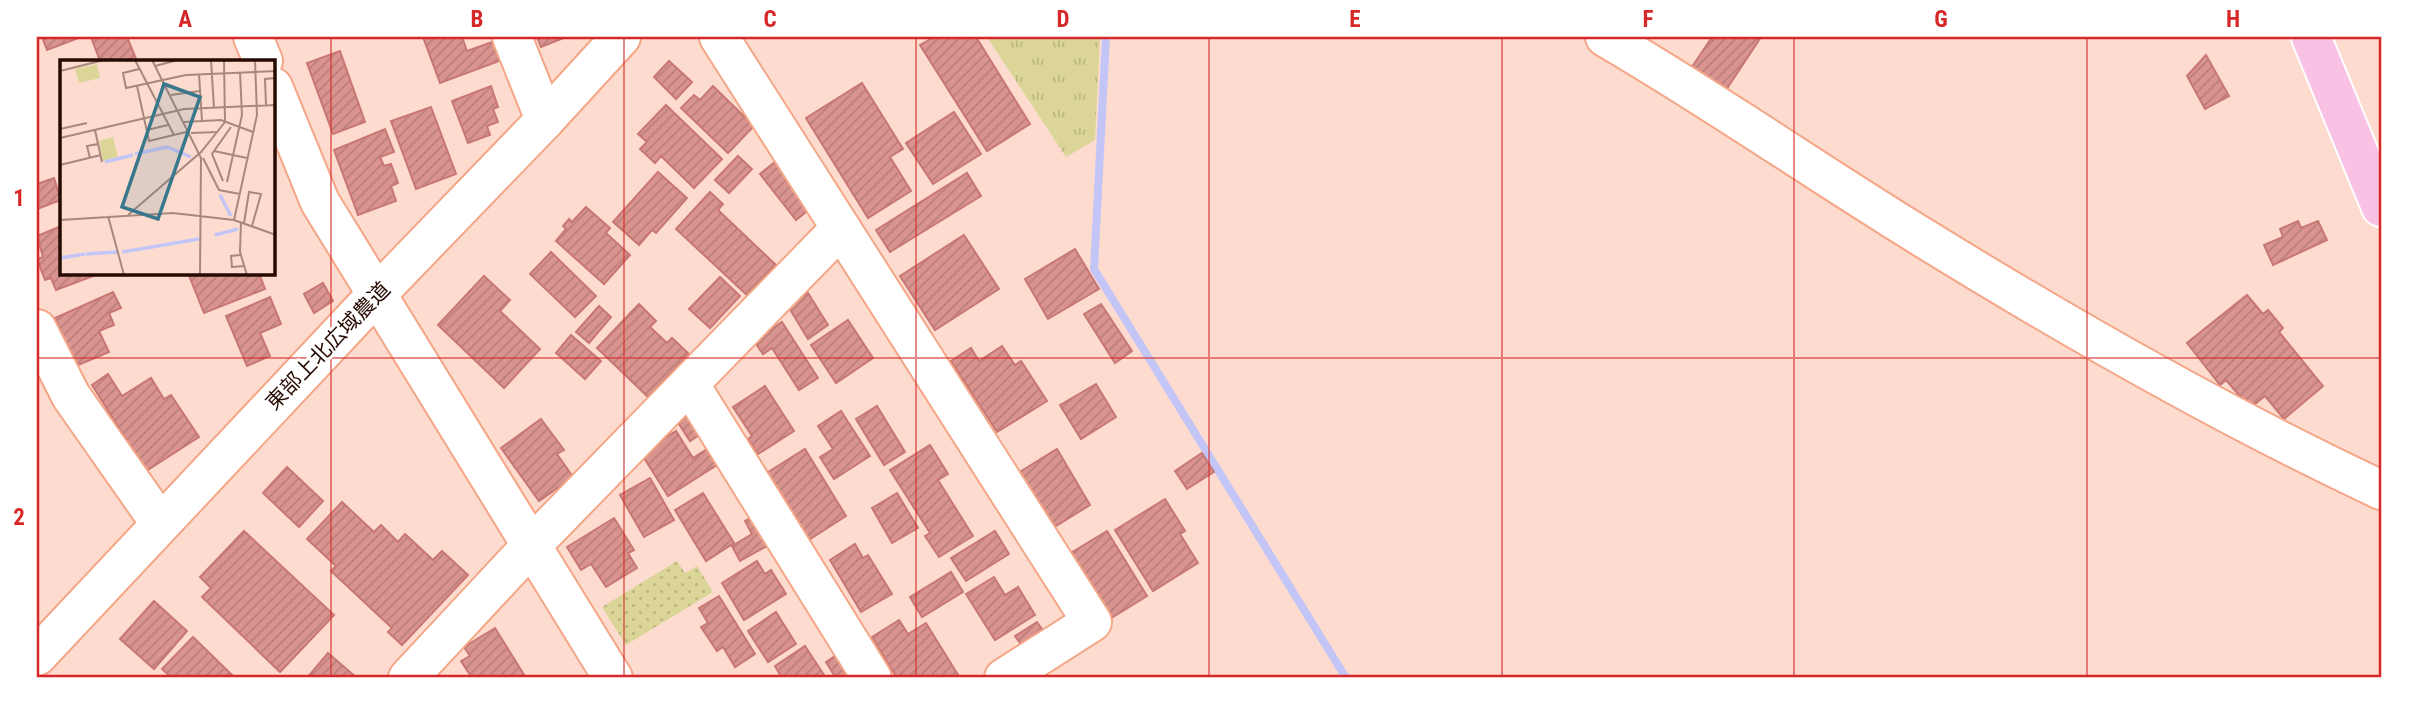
<svg xmlns="http://www.w3.org/2000/svg" width="2418" height="715" viewBox="0 0 2418 715" font-family="'Roboto Condensed','Noto Sans JP',sans-serif">
	<style>
		.grass { fill: url(#grass-tufts) }
		.garden { fill: url(#garden-dots) }
		.lines { fill: none; stroke-linecap: round; stroke-linejoin: round }
		.stream { stroke: #c3c5f6; stroke-width: 8 }
		.building { fill: url(#building-hatch); stroke: #c87773; stroke-width: 2 }
		.minor-casing { stroke: #f4a686; stroke-width: 42 }
		.major-casing { stroke: #fff; stroke-width: 42 }
		.minor { stroke: #fff; stroke-width: 38 }
		.major { stroke: #f9c1e3; stroke-width: 38 }
		.grid { fill: none; stroke: #d62828; stroke-width: 2; stroke-opacity: 0.55 }
		.labels { text-anchor: middle; dominant-baseline: central; stroke-width: 6; stroke-linejoin: round; paint-order: stroke }
		.street-label { font-size: 21px; fill: #270b02; stroke: #fff }
		.inset-river { fill: none; stroke: #c3c5f6; stroke-width: 3.5 }
		.inset-road { fill: none; stroke: #a7887d; stroke-width: 2 }
		.view { fill: #39778d; fill-opacity: 0.15; stroke: #39778d; stroke-width: 3.5 }
		.inset-edge { fill: none; stroke: #270b02; stroke-width: 3.5 }
		.neatline { fill: none; stroke: #d62828; stroke-width: 2.5 }
		.grid-label { font-size: 23px; text-anchor: middle; font-weight: bold; fill: #d62828 }
	</style>
	<defs>
		<pattern id="grass-tufts" width="24" height="20" patternUnits="userSpaceOnUse" patternTransform="scale(1.75)"><rect width="24" height="20" fill="#dbd598"/><path d="M3 7l-1-3M5 7V3M7 7l1-3M15 17l-1-3M17 17v-4M19 17l1-3" fill="none" stroke="#bcb681"/></pattern>
		<pattern id="garden-dots" width="8" height="8" patternUnits="userSpaceOnUse" patternTransform="scale(1.75)"><rect width="8" height="8" fill="#dbd598"/><path d="M2 2h.1M6 6h.1" fill="none" stroke="#bcb681" stroke-width="1.8" stroke-linecap="round"/></pattern>
		<pattern id="building-hatch" width="6" height="6" patternUnits="userSpaceOnUse" patternTransform="scale(1.75)"><rect width="6" height="6" fill="#da948f"/><path d="M-1 1l2-2M0 6l6-6M5 7l2-2" fill="none" stroke="#bb7e7a"/></pattern>
	</defs>
	<rect width="100%" height="100%" fill="#fddccf"/>
	<polygon class="grass" points="987,37 1100,37 1095,140 1066,157"/>
	<polygon class="garden" points="677,561 685,573 697,566 713,592 626,645 602,607"/>
	<g class="lines">
		<polyline class="stream" points="1106,37 1094,269 1346,678"/>
	</g>
	<g class="building">
		<polygon points="42,37 81,37 47,50"/>
		<polygon points="91,37 127,37 137,61 100,61"/>
		<polygon points="423,37 462,37 467,51 495,41 502,60 440,83"/>
		<polygon points="537,37 566,37 541,47"/>
		<polygon points="934,37 976,37 1030,124 987,151 920,45"/>
		<polygon points="1712,37 1761,37 1724,93 1690,70"/>
		<polygon points="340,51 365,122 333,134 307,63"/>
		<polygon points="2206,55 2229,96 2205,109 2187,76"/>
		<polygon points="669,61 692,82 676,99 654,77"/>
		<polygon points="862,83 903,149 890,157 911,191 868,218 806,118"/>
		<polygon points="491,86 498,107 493,109 498,122 487,126 490,135 468,143 452,101"/>
		<polygon points="713,86 754,126 728,153 681,108 694,95 700,100"/>
		<polygon points="666,105 722,159 694,188 661,156 655,163 640,149 647,142 638,134"/>
		<polygon points="431,107 456,174 416,189 391,121"/>
		<polygon points="954,112 981,154 933,184 906,143"/>
		<polygon points="385,129 394,152 380,157 384,166 391,164 398,183 391,186 396,201 358,215 334,150"/>
		<polygon points="738,156 752,169 729,193 715,180"/>
		<polygon points="780,158 817,203 796,220 760,174"/>
		<polygon points="658,172 687,198 656,233 652,230 639,245 613,222"/>
		<polygon points="967,173 981,196 890,252 876,230"/>
		<polygon points="54,178 61,200 37,209 37,184"/>
		<polygon points="710,192 723,204 718,210 776,265 748,296 676,229"/>
		<polygon points="586,207 610,228 606,233 630,255 604,284 556,241 566,229 563,226 569,219 572,222"/>
		<polygon points="2298,221 2301,228 2318,221 2327,240 2273,265 2264,245 2283,237 2280,229"/>
		<polygon points="61,226 61,273 95,273 96,275 56,290 51,278 45,280 37,259 43,257 37,236"/>
		<polygon points="964,235 999,289 935,330 900,276"/>
		<polygon points="1075,249 1099,289 1048,319 1025,279"/>
		<polygon points="551,252 596,296 575,317 530,274"/>
		<polygon points="188,273 259,273 265,289 204,313"/>
		<polygon points="484,276 510,300 500,311 540,349 504,388 438,325"/>
		<polygon points="720,277 740,296 710,328 689,309"/>
		<polygon points="323,283 333,301 314,313 304,294"/>
		<polygon points="113,292 121,308 109,313 114,325 99,331 109,352 76,366 55,318"/>
		<polygon points="808,293 828,325 808,339 788,306"/>
		<polygon points="2247,295 2263,314 2268,310 2283,328 2279,332 2323,386 2284,419 2265,396 2250,408 2226,380 2220,385 2187,343"/>
		<polygon points="270,297 281,324 260,333 270,356 247,366 226,316"/>
		<polygon points="639,304 656,321 650,327 667,343 672,338 689,354 648,397 597,348"/>
		<polygon points="1101,304 1132,351 1115,363 1084,314"/>
		<polygon points="599,306 611,317 589,343 576,332"/>
		<polygon points="848,320 873,358 836,383 811,345"/>
		<polygon points="782,322 818,378 799,390 772,348 763,354 754,341"/>
		<polygon points="571,335 601,361 585,379 556,353"/>
		<polygon points="1002,346 1015,365 1021,361 1047,401 997,432 951,361 971,348 979,361"/>
		<polygon points="108,374 122,396 151,378 164,399 171,395 199,437 146,471 92,385"/>
		<polygon points="1096,384 1116,417 1081,439 1060,405"/>
		<polygon points="765,386 794,431 758,454 748,439 752,436 733,407"/>
		<polygon points="877,406 905,452 884,465 856,419"/>
		<polygon points="692,411 705,431 690,441 677,421"/>
		<polygon points="841,411 870,456 834,479 820,457 833,449 818,426"/>
		<polygon points="541,419 564,450 557,454 573,477 539,501 501,448"/>
		<polygon points="676,431 693,458 715,444 725,460 668,496 641,453"/>
		<polygon points="930,445 948,474 938,480 973,536 939,557 925,536 930,533 890,470"/>
		<polygon points="805,449 846,516 807,541 765,474"/>
		<polygon points="1057,449 1090,505 1051,529 1018,473"/>
		<polygon points="1202,453 1214,472 1187,489 1175,471"/>
		<polygon points="287,467 323,501 299,527 263,493"/>
		<polygon points="650,478 674,520 644,537 620,495"/>
		<polygon points="703,493 734,543 706,561 675,510"/>
		<polygon points="897,493 918,528 892,543 872,508"/>
		<polygon points="1165,499 1185,531 1180,534 1198,563 1153,591 1115,530"/>
		<polygon points="342,502 374,532 381,525 398,542 405,534 433,560 442,551 468,575 402,645 388,632 392,628 331,571 336,566 307,539"/>
		<polygon points="760,513 776,541 740,561 732,546 752,534 745,521"/>
		<polygon points="614,518 634,550 628,553 637,568 606,587 591,564 581,570 567,547"/>
		<polygon points="244,531 334,615 280,672 202,597 211,588 200,577"/>
		<polygon points="995,531 1009,554 966,581 951,558"/>
		<polygon points="1107,531 1147,596 1110,619 1069,554"/>
		<polygon points="855,544 863,558 868,555 892,594 861,612 830,560"/>
		<polygon points="757,561 765,574 771,570 786,594 744,620 722,583"/>
		<polygon points="951,572 963,592 922,617 910,597"/>
		<polygon points="994,577 1005,595 1018,587 1035,615 995,640 966,594"/>
		<polygon points="719,596 755,654 735,667 723,647 717,651 701,627 708,623 699,608"/>
		<polygon points="154,601 187,631 154,669 120,639"/>
		<polygon points="776,612 796,644 768,662 748,631"/>
		<polygon points="899,620 908,634 926,623 960,678 897,678 872,637"/>
		<polygon points="1037,622 1047,636 1025,650 1015,636"/>
		<polygon points="495,628 526,678 472,678 461,661 470,656 464,647"/>
		<polygon points="193,637 233,676 232,678 172,678 162,669"/>
		<polygon points="805,646 826,678 782,678 775,666"/>
		<polygon points="844,650 857,670 845,678 836,678 826,662"/>
		<polygon points="328,653 357,678 307,678"/>
	</g>
	<g class="lines">
		<defs>
			<g id="minor">
				<polyline points="253,37 263,61"/>
				<polyline points="512,37 545,120"/>
				<polyline points="719,37 1092,622 1004,678"/>
				<path d="M1605,37c108,63 211,135 317,200 149,92 301,179 459,253"/>
				<polyline points="273,87 320,202 613,678"/>
				<polyline points="37,329 71,396 160,523"/>
				<polyline points="690,385 872,678"/>
				<polyline points="37,656 376,295 545,120 621,37"/>
				<polyline points="408,678 530,547 841,228"/>
			</g>
			<polyline id="major" points="2311,37 2381,207"/>
		</defs>
		<use href="#minor" class="minor-casing"/>
		<use href="#major" class="major-casing"/>
		<use href="#minor" class="minor"/>
		<use href="#major" class="major"/>
	</g>
	<path class="grid" d="M331,37v641M624,37v641M916,37v641M1209,37v641M1502,37v641M1794,37v641M2087,37v641M37,358h2344"/>
	<g class="labels">
		<g class="street-label">
			<text transform="translate(328 346) rotate(-46)">東部上北広域農道</text>
		</g>
	</g>
	<g transform="translate(60 60)">
		<rect width="215" height="215" fill="#fddccf"/>
		<path d="M37,4l3,14 -21,5 -4,-14zM53,77l5,21 -15,3 -4,-20z" fill="#dbd598"/>
		<path class="inset-river" d="M75,94l32,-7 24,10M45,102l28,-7M160,135l11,21M155,175l23,-6M62,192l77,-13M26,194l31,-2M0,198l25,-4"/>
		<path class="inset-road" d="M75,0l39,75M92,0l49,98 -1,117M151,0l3,48M95,6l23,-6M79,9l-16,4 3,15 60,-13 90,-4M0,11l44,-11M139,14l3,47M77,26l12,55 41,-10M111,35l29,-4M206,45l-1,-26 11,-1M124,62l37,-2 32,12M0,69l27,-6M35,70l7,32M87,70l21,-5M131,73l27,-1M0,78l124,-29 92,-4M154,91l33,7M30,98l-3,-12 11,-2M143,98l16,32 21,4M0,105l41,-10M163,121l-11,-27 19,-27M167,122l15,-67 -2,-43M68,155l73,-63 24,-30 -1,-62M48,156l16,59M0,160l113,-7 61,7 42,15M174,160l23,-105 -2,-55M181,162l-1,30 7,23M184,163l5,-31 12,2 -9,32M180,195l-9,1 1,11 12,-1"/>
		<path class="view" d="M104,24l36,13 -42,122 -36,-12z"/>
		<rect width="215" height="215" class="inset-edge"/>
	</g>
	<rect width="2418" height="715" fill="none" stroke="#ffffff" stroke-width="77"/>
	<rect x="38" y="38" width="2342" height="638" class="neatline"/>
	<g class="grid-label">
		<text x="185" y="27">A</text>
		<text x="477" y="27">B</text>
		<text x="770" y="27">C</text>
		<text x="1063" y="27">D</text>
		<text x="1355" y="27">E</text>
		<text x="1648" y="27">F</text>
		<text x="1941" y="27">G</text>
		<text x="2233" y="27">H</text>
		<text x="19" y="206">1</text>
		<text x="19" y="525">2</text>
	</g>
</svg>
